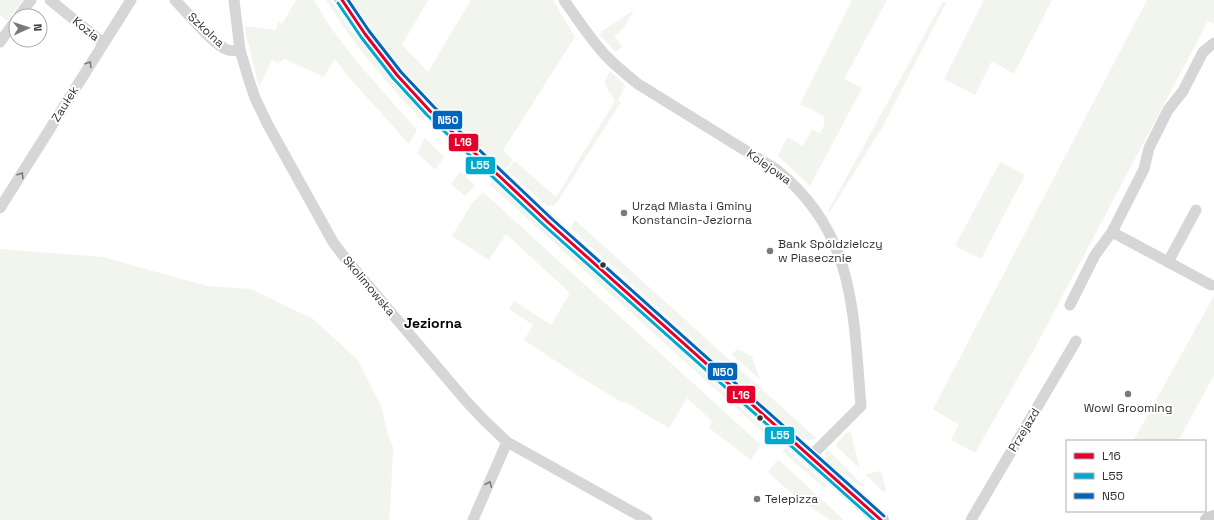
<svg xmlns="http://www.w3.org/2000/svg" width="1214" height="520" viewBox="0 0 1214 520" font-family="'Space Grotesk',sans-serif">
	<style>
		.green { fill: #f2f5ed }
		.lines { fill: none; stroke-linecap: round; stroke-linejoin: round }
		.street { stroke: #d6d6d6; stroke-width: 11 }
		.secondary { stroke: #cfcfcf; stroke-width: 16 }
		.bus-1-casing { stroke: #fff; stroke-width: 6 }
		.bus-2-casing { stroke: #fff; stroke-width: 6 }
		.bus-3-casing { stroke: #fff; stroke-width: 6 }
		.bus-1 { stroke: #e4002b; stroke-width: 3 }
		.bus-2 { stroke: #00a9ce; stroke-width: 3 }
		.bus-3 { stroke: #0065bd; stroke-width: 3 }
		.oneway { stroke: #7c7c7c }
		.poi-dot { fill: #7a7a7a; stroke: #fff; stroke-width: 1.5 }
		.bus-dot { fill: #323232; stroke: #fff; stroke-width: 1.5 }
		.labels { text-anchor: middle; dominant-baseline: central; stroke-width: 4; stroke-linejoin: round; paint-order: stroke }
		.street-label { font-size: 12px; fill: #323232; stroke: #fff }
		.poi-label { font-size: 12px; fill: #323232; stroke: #fff; text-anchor: start }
		.quarter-label { font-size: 14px; font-weight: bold; fill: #000; stroke: #fff }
		.line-badge { stroke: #fff; stroke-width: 1.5 }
		.badge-label { font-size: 11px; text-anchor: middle; font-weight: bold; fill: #fff }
	</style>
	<rect width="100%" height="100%" fill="#fff"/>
	<g class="green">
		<polygon points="0,0 23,0 7,21 0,15"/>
		<polygon points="296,0 314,0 331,28 357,62 417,130 409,144 346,74 335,59 324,77 285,59 277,63 272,60 259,87 244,26 276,30 278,21 282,24"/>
		<path d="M326,0h5c27,43 60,81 94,118l-2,3c-36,-37 -70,-77 -97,-121z"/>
		<path d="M352,0h76l-26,45 26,27 43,-72h82l22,37 -72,113 10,10 -8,9c-26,-23 -53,-47 -78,-73 -27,-30 -52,-62 -75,-96z"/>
		<path d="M852,0h35l-43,79 18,9 -52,98 -32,-30 9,-19 16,9 9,-16 8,3c4,-5 5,-11 4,-17l-24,-12z"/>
		<polygon points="984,0 1052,0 1014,74 992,61 975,95 944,79"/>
		<polygon points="1147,0 1214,0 1214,24 1208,21 1037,344 975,453 951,440 959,425 933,409"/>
		<polygon points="943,1 946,3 883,126 829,213 828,211"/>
		<polygon points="634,10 625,26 614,37 622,46 616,52 600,35 602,31"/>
		<polygon points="610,71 624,84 625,87 618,100 621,102 558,201 554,205 547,206 507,170 515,161 556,197 615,101 604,83"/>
		<polygon points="425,138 444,157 435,170 417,153"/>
		<polygon points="1000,162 1025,175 981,259 955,246"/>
		<polygon points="460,171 475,185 465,196 451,184"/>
		<polygon points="492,182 493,182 770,434 767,436 489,184"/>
		<polygon points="483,192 761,445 751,460 709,428 712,421 687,398 669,428 625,402 623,403 580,377 524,340 533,325 509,309 514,301 551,325 570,293 506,234 489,260 452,236 472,203"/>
		<polygon points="575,220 817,439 808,440 803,439 570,228"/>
		<polygon points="0,249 103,257 207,286 251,289 313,319 357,359 381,406 388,434 393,447 391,494 389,520 0,520"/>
		<polygon points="1214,296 1214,375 1181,436 1178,441 1133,441"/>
		<polygon points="738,349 752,356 760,380 731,354"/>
		<polygon points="849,432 851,433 860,469 836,446 836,444 846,433"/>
		<polygon points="785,448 787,449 826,484 827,486 824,488 782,451"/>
		<polygon points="826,448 865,487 864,488 831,466 825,458"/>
		<polygon points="778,459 844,520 830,520 807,505 806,506 768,472"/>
		<polygon points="879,471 882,473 886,490 885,492 881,490 866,475 866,474"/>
	</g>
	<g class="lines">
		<g class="street">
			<polyline points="50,0 103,43"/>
			<path d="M175,0c11,11 39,46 53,50 4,1 8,0 12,0"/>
			<polyline points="234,0 240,50 248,77 255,98 268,125 333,242 345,258 466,401 484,420 507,442 647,520"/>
			<path d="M564,0c14,20 27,40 43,57 10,10 20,18 31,27l139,86c79,64 76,143 84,236l-51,51"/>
			<polyline points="19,16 31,0"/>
			<polyline points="0,42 16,20"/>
			<polyline points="0,208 131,0"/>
			<polyline points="1112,232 1211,285"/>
			<polyline points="1168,262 1196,210"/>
			<polyline points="1070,305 1095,255 1112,232 1144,169 1149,148 1168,110 1183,91 1203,52 1214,43"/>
			<polyline points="473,520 507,442"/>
			<polyline points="971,520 1076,341"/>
		</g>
		<g class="secondary">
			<polyline points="342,0 365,34 397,75 430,111 549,223 881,520"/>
			<polyline points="1208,520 1214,518"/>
		</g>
		<defs>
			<polyline id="bus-1" points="342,0 365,34 397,75 430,111 549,223 881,520"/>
			<polyline id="bus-2" points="338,3 361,37 393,78 427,115 546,227 874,520"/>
			<polyline id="bus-3" points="348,0 369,31 401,72 434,107 552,219 884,516"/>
		</defs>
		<use href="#bus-1" class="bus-1-casing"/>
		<use href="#bus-2" class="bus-2-casing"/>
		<use href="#bus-3" class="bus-3-casing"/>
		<use href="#bus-1" class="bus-1"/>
		<use href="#bus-2" class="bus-2"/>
		<use href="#bus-3" class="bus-3"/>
	</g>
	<defs><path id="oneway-chevron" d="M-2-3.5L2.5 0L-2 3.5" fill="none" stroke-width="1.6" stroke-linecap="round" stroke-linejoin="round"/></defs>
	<g class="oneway">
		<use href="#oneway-chevron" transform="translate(89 64) rotate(-58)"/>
		<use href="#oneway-chevron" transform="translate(21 175) rotate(-58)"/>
		<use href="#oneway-chevron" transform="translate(489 484) rotate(-67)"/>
	</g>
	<g class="poi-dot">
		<circle cx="624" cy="213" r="4"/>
		<circle cx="770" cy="251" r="4"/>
		<circle cx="1128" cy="394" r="4"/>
		<circle cx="757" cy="499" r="4"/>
	</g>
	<g class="bus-dot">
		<circle cx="603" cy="265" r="3.5"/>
		<circle cx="760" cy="418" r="3.5"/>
	</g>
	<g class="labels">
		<g class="street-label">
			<text transform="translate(86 29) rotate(39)">Kozia</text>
			<text transform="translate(206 30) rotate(43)">Szkolna</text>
			<text transform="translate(65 104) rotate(-58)">Zaułek</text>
			<text transform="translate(769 167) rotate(35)">Kolejowa</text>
			<text transform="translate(369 286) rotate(50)">Skolimowska</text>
			<text transform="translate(1024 430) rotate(-59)">Przejazd</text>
		</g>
		<g class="poi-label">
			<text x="632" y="206">Urząd Miasta i Gminy<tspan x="632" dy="14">Konstancin-Jeziorna</tspan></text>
			<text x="778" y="244">Bank Spóldzielczy<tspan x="778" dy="14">w Piasecznie</tspan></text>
			<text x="1128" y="408" text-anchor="middle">Wow! Grooming</text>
			<text x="765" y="499">Telepizza</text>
		</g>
		<g class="quarter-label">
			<text x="433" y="323">Jeziorna</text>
		</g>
	</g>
	<g class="line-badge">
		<rect x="432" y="110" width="31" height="20" rx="4" fill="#0065bd"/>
		<rect x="448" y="133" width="31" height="19" rx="4" fill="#e4002b"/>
		<rect x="465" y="156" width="31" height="19" rx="4" fill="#00a9ce"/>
		<rect x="707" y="362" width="31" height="19" rx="4" fill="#0065bd"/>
		<rect x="726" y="385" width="30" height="19" rx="4" fill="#e4002b"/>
		<rect x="764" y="426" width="31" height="19" rx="4" fill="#00a9ce"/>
	</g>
	<g class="badge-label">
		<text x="448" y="124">N50</text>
		<text x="463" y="146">L16</text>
		<text x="480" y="169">L55</text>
		<text x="723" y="376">N50</text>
		<text x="741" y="399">L16</text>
		<text x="780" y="439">L55</text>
	</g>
	<rect x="1066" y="440" width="140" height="72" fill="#ffffff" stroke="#adadad"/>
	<rect x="1074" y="453" width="20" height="6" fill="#e4002b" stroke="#adadad"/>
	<text x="1102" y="460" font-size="12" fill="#323232">L16</text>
	<rect x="1074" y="473" width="20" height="6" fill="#00a9ce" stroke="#adadad"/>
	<text x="1102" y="480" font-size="12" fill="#323232">L55</text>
	<rect x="1074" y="493" width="20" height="6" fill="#0065bd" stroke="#adadad"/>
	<text x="1102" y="500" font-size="12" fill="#323232">N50</text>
	<g transform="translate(28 28) rotate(87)"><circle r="19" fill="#ffffff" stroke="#adadad"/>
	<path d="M0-3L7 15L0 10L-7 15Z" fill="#7a7a7a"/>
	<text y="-6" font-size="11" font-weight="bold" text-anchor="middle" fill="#323232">N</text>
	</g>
</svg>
